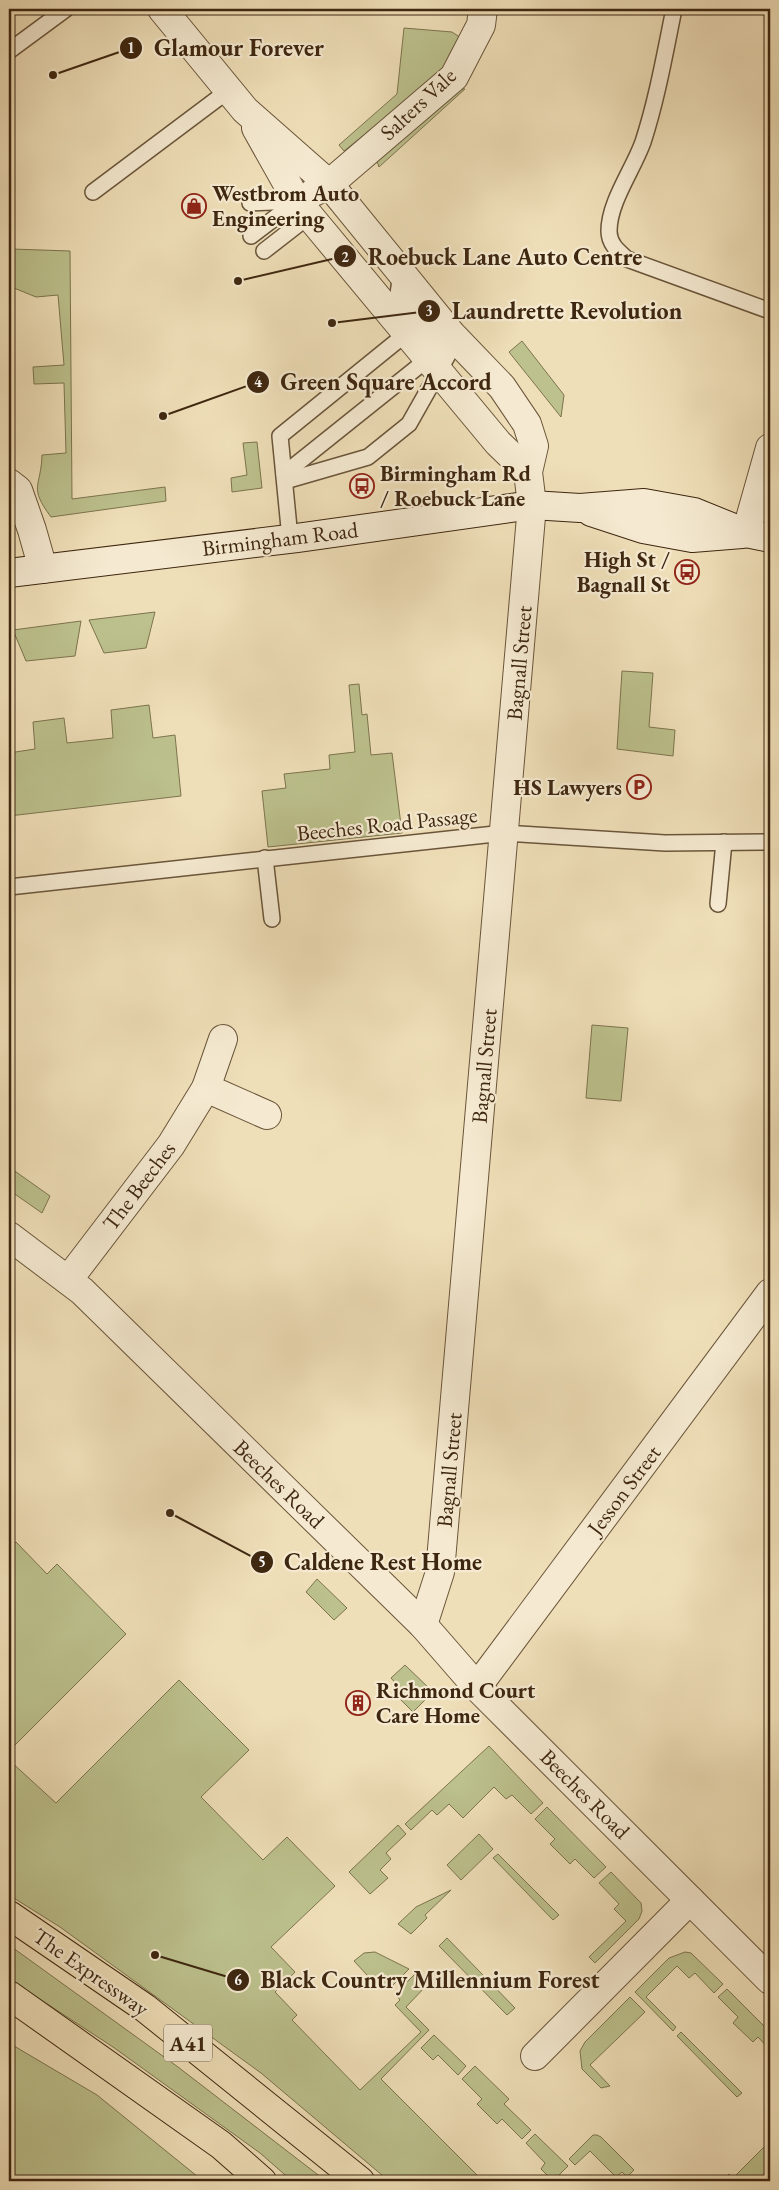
<svg xmlns="http://www.w3.org/2000/svg" width="779" height="2190" viewBox="0 0 779 2190" font-family="'EB Garamond',serif">
	<style>
		.green { fill: #bcc18d; stroke: #7d744e }
		.lines { fill: none; stroke-linecap: round; stroke-linejoin: round }
		.lane-casing { stroke: #6a553a; stroke-width: 18 }
		.street-casing { stroke: #6a553a; stroke-width: 30 }
		.secondary-casing { stroke: #3e2710; stroke-width: 30 }
		.highway-casing { stroke: #3e2710; stroke-width: 30 }
		.lane { stroke: #f5ead1; stroke-width: 15 }
		.street { stroke: #f5ead1; stroke-width: 28 }
		.secondary { stroke: #f5ead1; stroke-width: 28 }
		.highway { stroke: #efdfb8; stroke-width: 28 }
		.labels { text-anchor: middle; dominant-baseline: central; stroke-width: 4.5; stroke-linejoin: round; paint-order: stroke }
		.shield { fill: #f5ead1; stroke: #75624a; stroke-width: 1 }
		.shield-label { font-size: 21px; font-weight: bold; fill: #3e2710 }
		.street-label { font-size: 22px; fill: #3e2710; stroke: #f5ead1 }
		.poi-label { font-size: 22px; font-weight: bold; fill: #3e2710; stroke: #f5ead1; text-anchor: start }
		.leader { fill: none; stroke: #3e2710; stroke-width: 2 }
		.callout-dot { fill: #3e2710; stroke: #f5ead1; stroke-width: 2 }
		.mark-label { font-size: 15px; text-anchor: middle; font-weight: bold; fill: #fff }
		.callout-label { font-size: 24px; text-anchor: middle; font-weight: bold; fill: #3e2710; stroke: #f5ead1; stroke-width: 4.5; stroke-linejoin: round; paint-order: stroke }
	</style>
	<rect width="100%" height="100%" fill="#efdfb8"/>
	<filter id="stains"><feTurbulence type="fractalNoise" baseFrequency=".004" numOctaves="4"/><feColorMatrix values="0 0 0 0 .2 0 0 0 0 .09 0 0 0 0 .02 0 0 0 .5 -.17"/></filter>
	<radialGradient id="worn" r=".72"><stop offset=".6" stop-color="#630" stop-opacity="0"/><stop offset="1" stop-color="#630" stop-opacity=".3"/></radialGradient>
	<g class="green">
		<polygon points="404,28 452,32 464,40 451,62 419,91 344,151 339,145 397,94"/>
		<polygon points="453,88 465,89 379,167 375,156"/>
		<path d="M9,230l2,19 59,2 2,248 93,-12 1,14 -115,16c-23,-31 -10,-29 -9,-62l24,-2 -2,-70 -30,1 -1,-17 31,-2 -6,-70 -22,2 -27,-11z"/>
		<polygon points="522,341 564,395 561,417 509,352"/>
		<polygon points="257,442 262,488 232,492 231,478 247,475 243,443"/>
		<polygon points="155,612 146,648 104,653 89,620"/>
		<polygon points="81,621 75,656 26,661 13,630"/>
		<polygon points="622,671 653,673 649,727 675,730 673,756 617,749"/>
		<polygon points="359,684 362,715 367,714 371,755 392,753 402,833 268,847 262,791 286,788 284,774 330,769 329,755 355,752 349,685"/>
		<polygon points="149,705 153,738 175,735 181,796 9,816 9,753 35,749 33,722 64,718 67,743 113,738 111,710"/>
		<polygon points="592,1025 628,1028 621,1101 586,1098"/>
		<polygon points="9,1167 50,1196 42,1213 9,1190"/>
		<polygon points="16,1542 47,1574 57,1564 126,1634 9,1751 9,1549"/>
		<polygon points="317,1579 347,1608 334,1620 306,1592"/>
		<polygon points="405,1665 433,1692 413,1712 392,1691 398,1686 391,1678"/>
		<polygon points="179,1680 249,1750 201,1797 263,1860 287,1837 335,1886 271,1947 295,1972 275,1992 297,2015 292,2020 360,2090 421,2032 395,2005 400,2000 395,1994 416,1973 428,1984 406,2007 429,2030 381,2079 483,2181 389,2181 261,2073 60,1927 9,1895 9,1760 56,1803"/>
		<polygon points="489,1746 543,1803 531,1814 512,1795 506,1799 494,1787 463,1818 449,1804 437,1815 432,1810 411,1830 405,1824"/>
		<polygon points="547,1807 606,1867 594,1878 575,1859 570,1864 550,1844 555,1839 535,1819"/>
		<polygon points="398,1825 406,1834 386,1853 391,1859 380,1870 388,1878 370,1894 349,1872"/>
		<polygon points="479,1834 493,1849 461,1880 447,1865"/>
		<polygon points="498,1854 559,1915 553,1920 493,1858"/>
		<polygon points="611,1872 641,1903 642,1911 639,1919 595,1963 589,1957 626,1921 614,1909 619,1904 599,1883"/>
		<polygon points="451,1890 425,1915 427,1918 411,1934 398,1924 416,1907"/>
		<polygon points="447,1938 515,2008 507,2015 439,1946"/>
		<polygon points="9,1945 178,2067 326,2181 292,2181 260,2153 113,2047 9,1979"/>
		<polygon points="375,1952 409,1969 390,1988 385,1984 380,1989 354,1961 364,1953"/>
		<polygon points="685,1952 691,1953 723,1984 714,1993 695,1973 689,1978 677,1966 646,1997 676,2027 673,2031 635,1992 669,1958"/>
		<polygon points="727,1989 770,2032 770,2050 758,2037 753,2042 733,2023 738,2017 718,1997"/>
		<polygon points="630,1997 645,2012 590,2065 610,2086 601,2088 582,2069 580,2051 585,2042"/>
		<polygon points="681,2032 742,2093 737,2097 677,2036"/>
		<polygon points="434,2035 466,2066 458,2075 438,2055 433,2060 421,2048"/>
		<polygon points="9,2043 97,2095 203,2181 9,2181"/>
		<polygon points="475,2066 509,2099 504,2104 531,2130 522,2139 502,2119 497,2124 477,2104 482,2099 462,2079"/>
		<polygon points="535,2134 568,2166 553,2181 541,2169 545,2163 526,2143"/>
		<polygon points="593,2135 597,2135 601,2137 634,2170 627,2177 622,2172 616,2177 590,2151 575,2165 569,2159"/>
		<polygon points="770,2141 770,2160 768,2163 770,2166 770,2181 721,2181 729,2174 733,2178"/>
	</g>
	<g class="lines">
		<defs>
			<g id="lane">
				<path d="M674,9c-9,44 -17,90 -31,133 -10,28 -34,60 -34,89 0,13 9,20 18,28l143,52"/>
				<polyline points="9,51 66,9"/>
				<polyline points="93,192 229,90"/>
				<polyline points="250,203 297,201"/>
				<polyline points="251,236 297,201"/>
				<polyline points="264,251 309,216"/>
				<polyline points="284,474 429,358"/>
				<polyline points="285,481 368,457 409,424 449,353 398,294 401,273"/>
				<polyline points="290,538 280,436 407,333"/>
				<polyline points="265,858 272,919"/>
				<polyline points="9,887 504,833 665,843 770,842"/>
				<polyline points="718,904 724,842"/>
			</g>
			<g id="street">
				<polyline points="162,9 245,110 329,184 452,335 502,387 527,424 534,446 528,472 532,505 440,1572 423,1625"/>
				<polyline points="256,128 297,201 498,443 528,472"/>
				<polyline points="314,192 329,184 454,77 481,25 483,9"/>
				<polyline points="9,483 18,490 32,530 43,569"/>
				<polyline points="746,533 770,448"/>
				<polyline points="206,1088 267,1115"/>
				<polyline points="9,1236 82,1291 423,1625 477,1687 770,1980"/>
				<polyline points="68,1280 171,1145 206,1088 223,1039"/>
				<polyline points="477,1687 770,1293"/>
				<polyline points="535,2056 690,1900"/>
			</g>
			<g id="secondary">
				<polyline points="591,512 643,529 692,538 742,534"/>
				<polyline points="9,573 297,538 532,505 580,508 644,503 694,512 746,533 770,538"/>
			</g>
			<g id="highway">
				<polyline points="9,1915 145,2008 360,2181"/>
				<polyline points="9,1995 221,2145 262,2181"/>
			</g>
		</defs>
		<use href="#lane" class="lane-casing"/>
		<use href="#street" class="street-casing"/>
		<use href="#secondary" class="secondary-casing"/>
		<use href="#highway" class="highway-casing"/>
		<use href="#lane" class="lane"/>
		<use href="#street" class="street"/>
		<use href="#secondary" class="secondary"/>
		<use href="#highway" class="highway"/>
	</g>
	<defs>
		<symbol id="shop-ring" viewBox="-11 -11 22 22"><circle r="9.5" fill="#f5ead1" stroke="#8f2418" stroke-width="1.5"/><path d="M-5-2.5h2.3a2.7 3.5 0 0 1 5.4 0H5L5.5 6h-11ZM-1.5-2.5h3a1.5 2.3 0 0 0-3 0Z" fill="#8f2418"/></symbol>
		<symbol id="bus-ring" viewBox="-11 -11 22 22"><circle r="9.5" fill="#f5ead1" stroke="#8f2418" stroke-width="1.5"/><path d="M-5-6H5V4H4V6H2V4H-2V6H-4V4H-5ZM-3.5-4V0h7V-4ZM-3.5 1.2v1.5H-2V1.2ZM2 1.2v1.5H3.5V1.2Z" fill="#8f2418"/></symbol>
		<symbol id="parking-ring" viewBox="-11 -11 22 22"><circle r="9.5" fill="#f5ead1" stroke="#8f2418" stroke-width="1.5"/><path d="M-3.5-5.5H1a3.5 3.5 0 0 1 0 7H-1V5.5H-3.5ZM-1-3.4V-.6H.8a1.4 1.4 0 0 0 0-2.8Z" fill="#8f2418"/></symbol>
		<symbol id="building-ring" viewBox="-11 -11 22 22"><circle r="9.5" fill="#f5ead1" stroke="#8f2418" stroke-width="1.5"/><path d="M-4-6H4V6H1V3H-1V6H-4ZM-2.5-4.3h1.7v1.8h-1.7ZM.8-4.3h1.7v1.8H.8ZM-2.5-1h1.7V.8h-1.7ZM.8-1h1.7V.8H.8Z" fill="#8f2418"/></symbol>
	</defs>
	<g fill-rule="evenodd">
		<use href="#shop-ring" x="180" y="192" width="28" height="28"/>
		<use href="#bus-ring" x="348" y="472" width="28" height="28"/>
		<use href="#bus-ring" x="673" y="558" width="28" height="28"/>
		<use href="#parking-ring" x="625" y="773" width="28" height="28"/>
		<use href="#building-ring" x="344" y="1689" width="28" height="28"/>
	</g>
	<g class="labels">
		<rect class="shield" x="164" y="2024.5" width="48" height="37" rx="4"/>
		<g class="shield-label">
			<text x="188" y="2043">A41</text>
		</g>
		<g class="street-label">
			<text transform="translate(418 104) rotate(-43)">Salters Vale</text>
			<text transform="translate(280 539) rotate(-7)">Birmingham Road</text>
			<text transform="translate(519 663) rotate(-85)">Bagnall Street</text>
			<text transform="translate(387 824) rotate(-6)">Beeches Road Passage</text>
			<text transform="translate(484 1066) rotate(-85)">Bagnall Street</text>
			<text transform="translate(139 1186) rotate(-53)">The Beeches</text>
			<text transform="translate(449 1470) rotate(-85)">Bagnall Street</text>
			<text transform="translate(279 1484) rotate(44)">Beeches Road</text>
			<text transform="translate(624 1490) rotate(-53)">Jesson Street</text>
			<text transform="translate(585 1794) rotate(45)">Beeches Road</text>
			<text transform="translate(91 1972) rotate(35)">The Expressway</text>
		</g>
		<g class="poi-label">
			<text x="212" y="193">Westbrom Auto<tspan x="212" dy="25">Engineering</tspan></text>
			<text x="380" y="473">Birmingham Rd<tspan x="380" dy="25">/ Roebuck Lane</tspan></text>
			<text x="670" y="559" text-anchor="end">High St /<tspan x="670" dy="25">Bagnall St</tspan></text>
			<text x="622" y="787" text-anchor="end">HS Lawyers</text>
			<text x="376" y="1690">Richmond Court<tspan x="376" dy="25">Care Home</tspan></text>
		</g>
	</g>
	<path class="leader" d="M53 75L131 48M238 281L345 256M332 323L429 311M163 416L258 382M170 1513L262 1562M155 1955L238 1980"/>
	<g class="callout-dot">
		<circle cx="53" cy="75" r="5"/>
		<circle cx="238" cy="281" r="5"/>
		<circle cx="332" cy="323" r="5"/>
		<circle cx="163" cy="416" r="5"/>
		<circle cx="170" cy="1513" r="5"/>
		<circle cx="155" cy="1955" r="5"/>
		<circle cx="131" cy="48" r="12"/>
		<circle cx="345" cy="256" r="12"/>
		<circle cx="429" cy="311" r="12"/>
		<circle cx="258" cy="382" r="12"/>
		<circle cx="262" cy="1562" r="12"/>
		<circle cx="238" cy="1980" r="12"/>
	</g>
	<g class="mark-label">
		<text x="131" y="53">1</text>
		<text x="345" y="262">2</text>
		<text x="429" y="316">3</text>
		<text x="258" y="387">4</text>
		<text x="262" y="1567">5</text>
		<text x="238" y="1985">6</text>
	</g>
	<g class="callout-label">
		<text x="239" y="56">Glamour Forever</text>
		<text x="505" y="265">Roebuck Lane Auto Centre</text>
		<text x="567" y="319">Laundrette Revolution</text>
		<text x="386" y="390">Green Square Accord</text>
		<text x="383" y="1570">Caldene Rest Home</text>
		<text x="430" y="1988">Black Country Millennium Forest</text>
	</g>
	<rect width="779" height="2190" fill="none" stroke="#efdfb8" stroke-width="30"/>
	<rect x="10" y="10" width="759" height="2170" fill="none" stroke="#3e2710" stroke-width="2.5"/>
	<rect x="15" y="15" width="749" height="2160" fill="none" stroke="#3e2710"/>
	<rect width="100%" height="100%" filter="url(#stains)"/>
	<rect width="100%" height="100%" fill="url(#worn)"/>
</svg>
